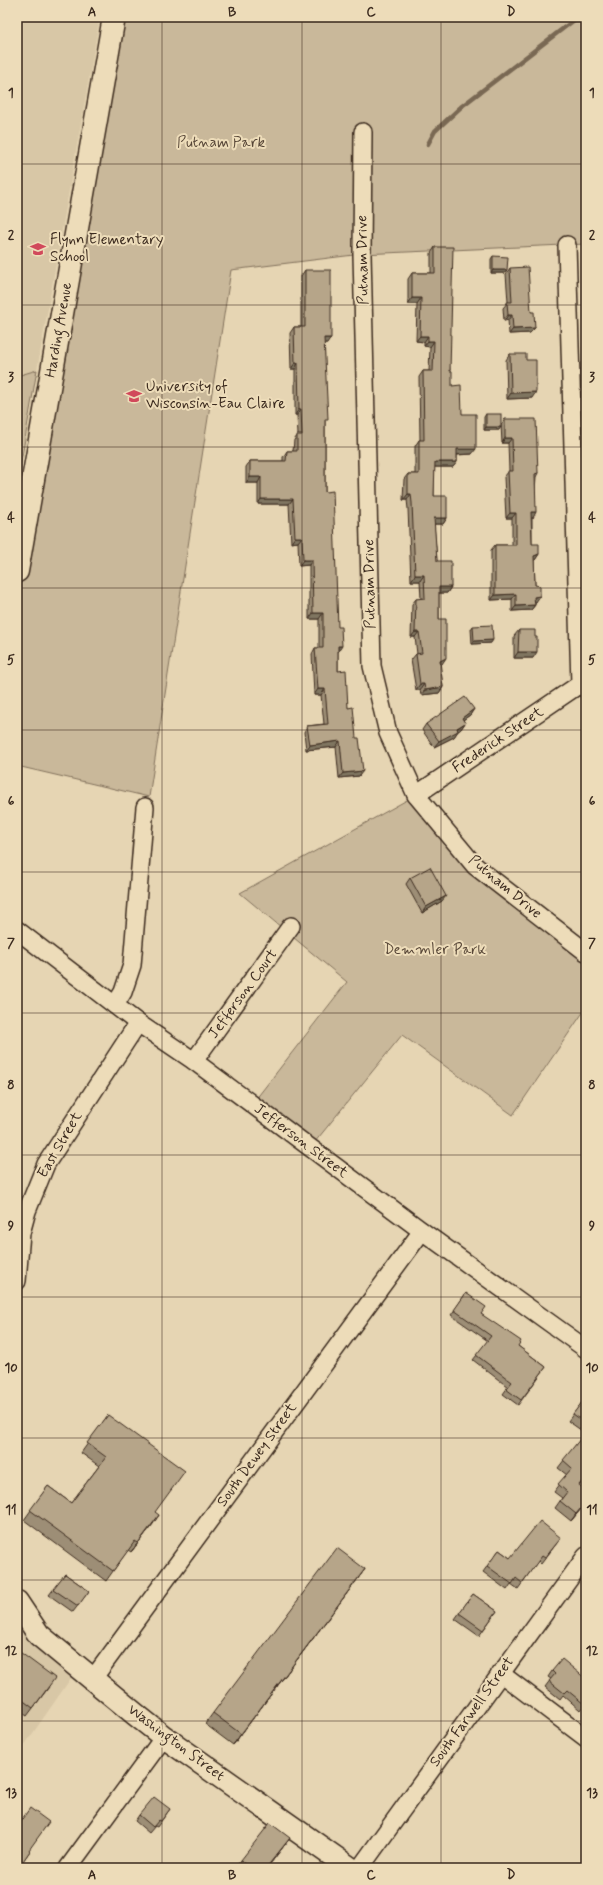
<svg xmlns="http://www.w3.org/2000/svg" width="603" height="1885" viewBox="0 0 603 1885" font-family="Mynerve,sans-serif">
	<style>
		.built { fill: #d8c7a6 }
		.green { fill: #c9b89a; stroke: #82715c }
		.lines { fill: none; stroke-linecap: round; stroke-linejoin: round }
		.stream { stroke: #796853; stroke-width: 4.5 }
		.street-casing { stroke: #3b2a1e; stroke-width: 20 }
		.secondary-casing { stroke: #3b2a1e; stroke-width: 25 }
		.street { stroke: #eddcb9; stroke-width: 17 }
		.secondary { stroke: #eddcb9; stroke-width: 22 }
		.wall { fill: #9d8e76; stroke: #3b2a1e }
		.shaded-wall { fill: #7f7460; stroke: #3b2a1e }
		.building { fill: #b6a589; stroke: #3b2a1e }
		.grid { fill: none; stroke: #3b2a1e; stroke-width: 1; stroke-opacity: 0.55 }
		.labels { text-anchor: middle; dominant-baseline: central; stroke-width: 4; stroke-linejoin: round; paint-order: stroke }
		.park-label { font-size: 15px; fill: #574637; stroke: #eddcb9 }
		.poi-label { font-size: 15px; fill: #3b2a1e; stroke: #eddcb9; text-anchor: start }
		.street-label { font-size: 15px; fill: #3b2a1e; stroke: #eddcb9 }
		.neatline { fill: none; stroke: #3b2a1e; stroke-width: 1.5 }
		.grid-label { font-size: 13px; text-anchor: middle; font-weight: bold; fill: #3b2a1e }
	</style>
	<rect width="100%" height="100%" fill="#e6d5b3"/>
	<filter id="ink" filterUnits="userSpaceOnUse"><feTurbulence type="fractalNoise" baseFrequency=".025" numOctaves="2"/><feDisplacementMap in="SourceGraphic" scale="8" xChannelSelector="R" yChannelSelector="G"/><feConvolveMatrix kernelMatrix="1 2 1 2 8 2 1 2 1" color-interpolation-filters="sRGB"/></filter>
	<g filter="url(#ink)">
		<g class="built">
			<polygon points="17,17 100,17 37,370 17,376"/>
			<polygon points="17,1602 78,1668 17,1756"/>
		</g>
		<g class="green">
			<polygon points="114,17 586,17 586,244 362,254 231,270 149,797 17,766 17,571"/>
			<polygon points="37,370 17,485 17,376"/>
			<polygon points="416,795 475,866 586,952 586,1008 513,1115 402,1035 310,1148 252,1104 347,982 240,893"/>
		</g>
		<g class="lines">
			<polyline class="stream" points="428,144 435,131 462,106 578,17"/>
			<defs>
				<g id="street">
					<polyline points="363,132 362,254 372,666 388,733 416,795 475,866 586,952"/>
					<polyline points="567,245 580,684 586,689"/>
					<polyline points="416,795 580,684"/>
					<polyline points="17,930 138,1023 194,1061 422,1231 586,1349"/>
					<polyline points="115,1005 123,992 132,965 145,807"/>
					<polyline points="194,1061 291,926"/>
					<polyline points="17,1281 21,1233 27,1211 46,1164 138,1023"/>
					<polyline points="500,1673 586,1738"/>
					<polyline points="92,1680 422,1231"/>
					<polyline points="68,1868 164,1737"/>
					<polyline points="360,1868 586,1556"/>
				</g>
				<g id="secondary">
					<polyline points="17,571 114,17"/>
					<polyline points="17,1602 39,1635 135,1714 164,1737 350,1868"/>
				</g>
			</defs>
			<use href="#street" class="street-casing"/>
			<use href="#secondary" class="secondary-casing"/>
			<use href="#street" class="street"/>
			<use href="#secondary" class="secondary"/>
		</g>
		<g class="wall">
			<polygon points="435,247 452,386 462,414 472,454 457,455 457,462 453,467 434,467 434,496 447,518 443,524 434,524 437,561 451,587 447,593 439,593 439,619 442,664 440,665 443,687 439,693 421,695 420,690 416,690 411,660 416,654 417,654 415,637 411,637 412,604 416,599 421,599 420,581 411,581 408,509 407,500 403,500 404,479 408,474 415,474 415,446 419,440 420,440 419,377 423,371 429,371 430,347 424,346 424,342 416,341 417,304 408,304 408,279 412,273 431,273 431,253"/>
			<polygon points="493,256 505,273 491,273 491,259"/>
			<polygon points="510,268 531,312 535,328 530,333 509,334 508,320 504,321 503,308 508,302 506,274"/>
			<polygon points="305,270 327,344 324,344 325,423 325,492 338,652 338,671 348,708 359,776 339,778 336,747 306,750 304,732 307,726 324,724 321,695 314,695 312,654 315,648 319,648 319,619 309,619 309,565 299,566 298,542 291,543 289,504 258,504 258,483 246,483 246,467 250,461 283,461 283,457 287,451 293,451 294,440 298,435 297,415 295,415 295,369 291,369 290,333 294,327 301,327 301,276"/>
			<polygon points="510,354 526,360 532,398 507,399 506,360"/>
			<polygon points="486,414 499,430 484,430 484,417"/>
			<polygon points="505,419 538,473 536,477 533,518 532,518 532,544 539,554 535,560 534,560 535,585 536,602 535,602 535,605 531,610 512,611 512,599 491,600 491,550 495,545 512,545 512,518 506,518 504,477 509,471 508,443 502,443 501,425"/>
			<polygon points="473,626 491,643 472,644 471,629"/>
			<polygon points="519,630 533,658 514,658 514,636"/>
			<polygon points="474,709 470,715 463,720 465,723 461,729 458,731 454,737 434,747 422,730 426,724"/>
			<polygon points="410,878 442,901 422,913 406,884"/>
			<polygon points="466,1293 481,1314 518,1346 546,1367 518,1405 503,1394 508,1387 473,1360 488,1341 451,1315"/>
			<polygon points="586,1397 586,1478 579,1486 586,1503 571,1521 555,1508 562,1498 554,1492 567,1475 558,1468 585,1433 568,1421"/>
			<polygon points="108,1415 155,1512 153,1524 131,1552 128,1550 106,1581 24,1520 48,1486 71,1503 99,1466 81,1453"/>
			<polygon points="557,1543 541,1564 538,1561 518,1589 511,1584 507,1590 483,1572 499,1550 510,1558"/>
			<polygon points="365,1569 233,1745 205,1724 213,1713"/>
			<polygon points="65,1574 89,1591 73,1612 49,1595"/>
			<polygon points="473,1594 497,1611 479,1636 455,1619"/>
			<polygon points="17,1650 49,1687 27,1716 17,1709"/>
			<polygon points="552,1671 586,1679 586,1702 580,1710 563,1695 560,1699 545,1687 551,1679 548,1677"/>
			<polygon points="170,1809 157,1827 155,1826 149,1833 135,1821 139,1815"/>
			<polygon points="17,1826 29,1850 30,1851 18,1868 17,1868"/>
			<polygon points="290,1838 267,1868 235,1868 241,1860"/>
		</g>
		<g class="shaded-wall">
			<polygon points="493,270 507,270 505,273 491,273"/>
			<polygon points="412,298 421,298 417,304 408,304"/>
			<polygon points="508,315 512,315 508,320 504,321"/>
			<polygon points="535,328 530,333 509,334 513,329"/>
			<polygon points="420,336 428,336 424,342 416,341"/>
			<polygon points="324,338 331,338 327,344 320,344"/>
			<polygon points="428,341 434,341 430,347 424,346"/>
			<polygon points="295,363 298,363 295,369 291,369"/>
			<polygon points="536,392 532,398 507,399 511,393"/>
			<polygon points="299,409 301,409 297,415 295,415"/>
			<polygon points="486,427 501,427 499,430 484,430"/>
			<polygon points="505,438 512,438 508,443 502,443"/>
			<polygon points="457,449 476,449 472,454 452,455"/>
			<polygon points="435,462 457,462 453,467 430,467"/>
			<polygon points="250,477 261,477 258,483 246,483"/>
			<polygon points="408,494 411,494 407,500 403,500"/>
			<polygon points="261,499 293,499 289,504 258,504"/>
			<polygon points="531,512 536,512 533,518 528,518"/>
			<polygon points="510,513 516,513 512,518 506,518"/>
			<polygon points="434,518 447,518 443,524 430,524"/>
			<polygon points="295,537 302,537 298,542 291,543"/>
			<polygon points="539,554 535,560 530,561 534,556"/>
			<polygon points="303,560 312,560 309,565 299,566"/>
			<polygon points="415,575 424,575 420,581 411,581"/>
			<polygon points="439,587 451,587 447,593 435,593"/>
			<polygon points="516,594 512,599 491,600 495,595"/>
			<polygon points="540,596 536,602 531,602 534,597"/>
			<polygon points="535,605 531,610 512,611 516,606"/>
			<polygon points="313,613 323,613 319,619 309,619"/>
			<polygon points="415,632 419,632 415,637 411,637"/>
			<polygon points="493,640 491,643 472,644 474,641"/>
			<polygon points="338,646 342,646 338,652"/>
			<polygon points="518,652 537,652 533,658 514,658"/>
			<polygon points="446,658 442,664 436,667 440,661"/>
			<polygon points="420,684 424,684 420,690 416,690"/>
			<polygon points="443,687 439,693 421,695 425,690"/>
			<polygon points="318,689 325,689 321,695 314,695"/>
			<polygon points="474,709 470,715 457,724 462,718"/>
			<polygon points="465,723 461,729 457,732 458,731 454,737 434,747 439,741"/>
			<polygon points="340,741 336,747 306,750 310,745"/>
			<polygon points="363,771 359,776 339,778 343,773"/>
			<polygon points="446,896 442,901 422,913 426,907"/>
			<polygon points="586,1502 586,1503 571,1521 576,1514"/>
			<polygon points="159,1515 153,1524 131,1552 138,1543"/>
			<polygon points="365,1569 357,1580 233,1745 241,1734"/>
			<polygon points="290,1838 267,1868 266,1868"/>
		</g>
		<g class="building">
			<polygon points="435,247 453,247 450,371 452,371 452,386 461,385 462,414 476,414 476,449 457,449 457,462 435,462 434,496 447,496 447,518 434,518 437,561 451,561 451,587 439,587 439,619 446,619 446,658 440,661 443,687 425,690 424,684 420,684 416,654 422,653 419,632 415,632 416,599 425,598 424,575 415,575 412,503 411,494 408,494 408,474 419,474 419,440 424,440 423,371 433,371 434,341 428,341 428,336 420,336 421,298 412,298 412,273 435,273"/>
			<polygon points="493,256 508,257 507,270 493,270"/>
			<polygon points="528,267 531,312 534,312 535,328 513,329 512,315 508,315 507,302 512,302 510,268"/>
			<polygon points="305,270 331,270 331,338 324,338 328,419 325,419 325,492 333,491 338,627 341,627 342,646 338,646 338,671 346,670 348,708 353,707 356,738 359,738 363,771 343,773 340,741 310,745 307,726 328,724 325,689 318,689 315,648 323,648 323,613 313,613 312,560 303,560 302,537 295,537 293,499 261,499 261,477 250,477 250,461 286,461 287,451 297,451 297,435 302,435 301,409 299,409 298,363 295,363 294,327 305,327"/>
			<polygon points="510,354 526,354 526,360 536,360 536,392 511,393"/>
			<rect x="486" y="414" width="15" height="13"/>
			<polygon points="505,419 536,419 538,473 535,474 536,512 531,512 532,544 539,544 539,554 534,556 535,585 540,586 540,596 534,597 535,605 516,606 516,594 495,595 495,545 516,545 516,513 510,513 508,471 513,471 512,438 505,438"/>
			<polygon points="492,625 493,640 474,641 473,626"/>
			<polygon points="519,630 535,630 535,637 537,637 537,652 518,652"/>
			<polygon points="465,697 474,709 462,718 465,723 457,728 458,731 439,741 426,724"/>
			<polygon points="430,867 446,896 426,907 410,878"/>
			<polygon points="466,1293 486,1307 481,1314 521,1341 518,1346 546,1367 521,1400 506,1389 512,1382 476,1355 491,1336 454,1310"/>
			<polygon points="586,1397 586,1423 573,1414"/>
			<polygon points="108,1415 185,1471 155,1512 159,1515 138,1543 135,1541 113,1571 30,1510 48,1486 71,1503 106,1457 87,1443"/>
			<polygon points="586,1432 586,1477 579,1485 586,1491 586,1502 576,1514 560,1501 567,1492 558,1484 572,1468 563,1460"/>
			<polygon points="540,1521 561,1538 545,1558 542,1556 522,1583 516,1578 512,1584 487,1566 499,1550 510,1558"/>
			<polygon points="337,1548 365,1569 241,1734 213,1713"/>
			<polygon points="65,1574 89,1591 78,1606 53,1589"/>
			<polygon points="473,1594 497,1611 483,1630 459,1613"/>
			<polygon points="17,1650 55,1678 33,1708 17,1696"/>
			<polygon points="562,1659 586,1679 586,1702 584,1704 567,1690 564,1693 549,1681 555,1674 552,1671"/>
			<polygon points="154,1797 170,1809 161,1821 159,1820 153,1827 139,1815"/>
			<polygon points="30,1808 49,1822 29,1850 30,1851 21,1864 18,1861 17,1863 17,1826"/>
			<polygon points="270,1823 290,1838 266,1868 251,1868 241,1860"/>
		</g>
	</g>
	<path class="grid" d="M162,17v1851M302,17v1851M441,17v1851M17,164h569M17,305h569M17,447h569M17,588h569M17,730h569M17,872h569M17,1013h569M17,1155h569M17,1297h569M17,1438h569M17,1580h569M17,1721h569"/>
	<defs>
		<symbol id="school-bare" viewBox="-9 -9 18 18"><path d="M0-5L7-2L0 1L-7-2ZM-4 1L0 2.5L4 1V4Q0 6-4 4Z" fill="#d1495b" stroke="#eddcb9" stroke-width="2.5" paint-order="stroke"/></symbol>
		<symbol id="university-bare" viewBox="-9 -9 18 18"><path d="M0-5L7-2L0 1L-7-2ZM-4 1L0 2.5L4 1V4Q0 6-4 4Z" fill="#d1495b" stroke="#eddcb9" stroke-width="2.5" paint-order="stroke"/></symbol>
	</defs>
	<g fill-rule="evenodd">
		<use href="#school-bare" x="27" y="238" width="22" height="22"/>
		<use href="#university-bare" x="123" y="385" width="22" height="22"/>
	</g>
	<g class="labels">
		<g class="park-label">
			<text x="221" y="143">Putnam Park</text>
			<text x="435" y="950">Demmler Park</text>
		</g>
		<g class="poi-label">
			<text x="50" y="240">Flynn Elementary<tspan x="50" dy="17">School</tspan></text>
			<text x="146" y="387">University of<tspan x="146" dy="17">Wisconsin-Eau Claire</tspan></text>
		</g>
		<g class="street-label">
			<text transform="translate(363 260) rotate(-91)">Putnam Drive</text>
			<text transform="translate(59 330) rotate(-80)">Harding Avenue</text>
			<text transform="translate(370 584) rotate(-91)">Putnam Drive</text>
			<text transform="translate(498 740) rotate(-34)">Frederick Street</text>
			<text transform="translate(505 887) rotate(40)">Putnam Drive</text>
			<text transform="translate(243 994) rotate(-54)">Jefferson Court</text>
			<text transform="translate(301 1141) rotate(37)">Jefferson Street</text>
			<text transform="translate(60 1145) rotate(-60)">East Street</text>
			<text transform="translate(257 1455) rotate(-54)">South Dewey Street</text>
			<text transform="translate(472 1712) rotate(-54)">South Farwell Street</text>
			<text transform="translate(176 1743) rotate(37)">Washington Street</text>
		</g>
	</g>
	<rect width="603" height="1885" fill="none" stroke="#eddcb9" stroke-width="44"/>
	<rect x="22" y="22" width="559" height="1841" class="neatline"/>
	<g class="grid-label">
		<text x="92" y="16">A</text>
		<text x="232" y="16">B</text>
		<text x="371" y="16">C</text>
		<text x="511" y="16">D</text>
		<text x="11" y="97">1</text>
		<text x="592" y="97">1</text>
		<text x="11" y="239">2</text>
		<text x="592" y="239">2</text>
		<text x="11" y="381">3</text>
		<text x="592" y="381">3</text>
		<text x="11" y="522">4</text>
		<text x="592" y="522">4</text>
		<text x="11" y="664">5</text>
		<text x="592" y="664">5</text>
		<text x="11" y="805">6</text>
		<text x="592" y="805">6</text>
		<text x="11" y="947">7</text>
		<text x="592" y="947">7</text>
		<text x="11" y="1089">8</text>
		<text x="592" y="1089">8</text>
		<text x="11" y="1230">9</text>
		<text x="592" y="1230">9</text>
		<text x="11" y="1372">10</text>
		<text x="592" y="1372">10</text>
		<text x="11" y="1514">11</text>
		<text x="592" y="1514">11</text>
		<text x="11" y="1655">12</text>
		<text x="592" y="1655">12</text>
		<text x="11" y="1797">13</text>
		<text x="592" y="1797">13</text>
		<text x="92" y="1879">A</text>
		<text x="232" y="1879">B</text>
		<text x="371" y="1879">C</text>
		<text x="511" y="1879">D</text>
	</g>
</svg>
